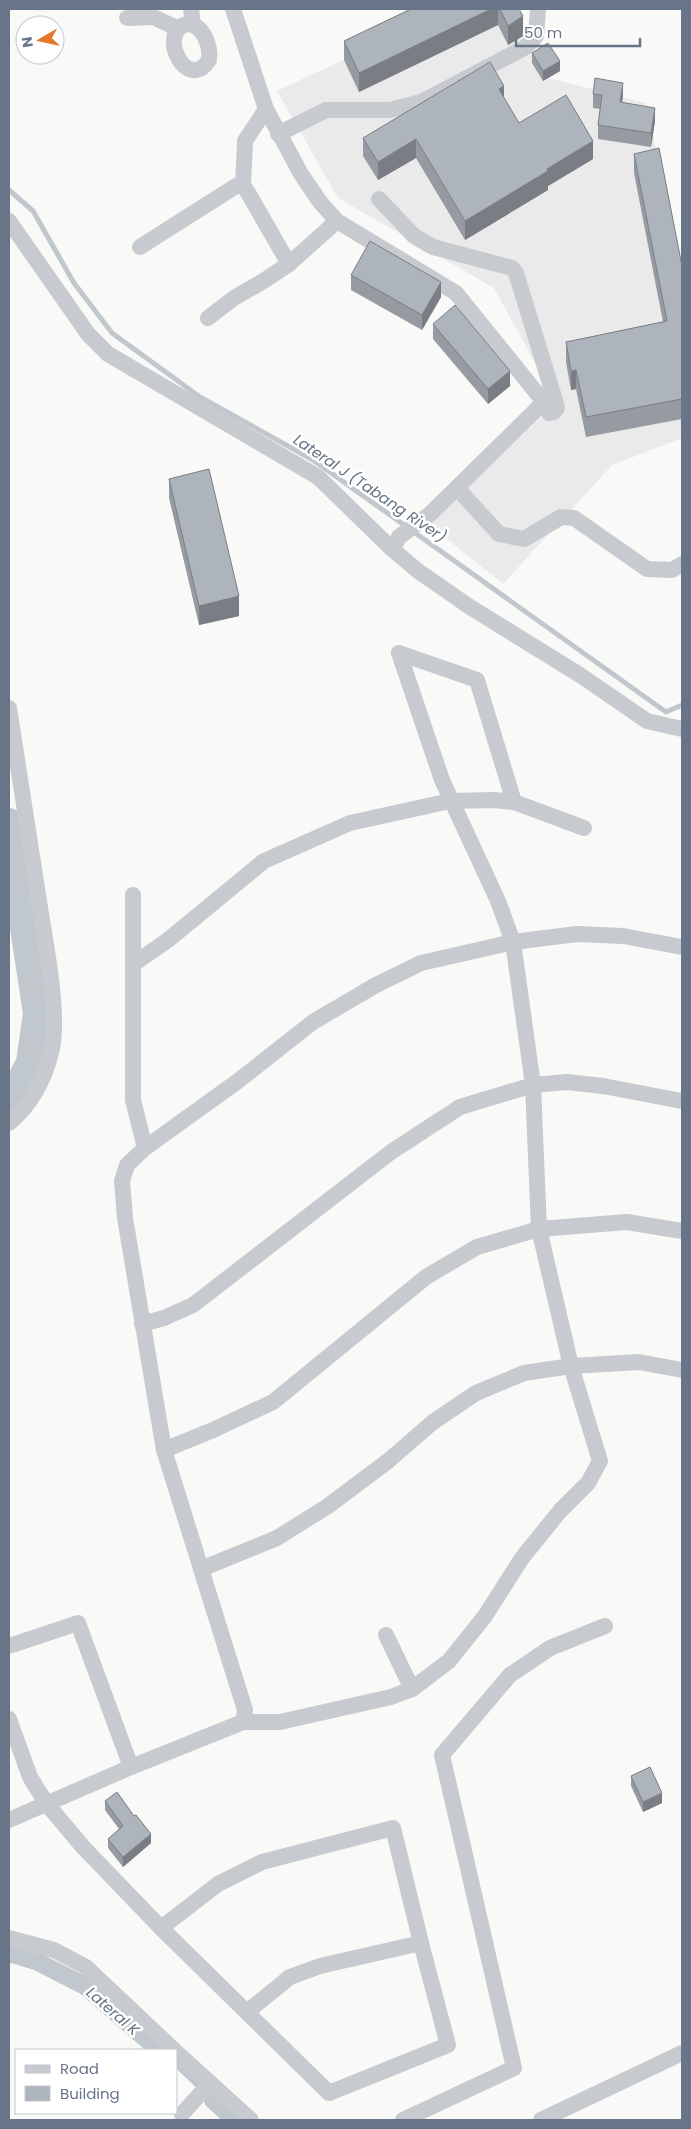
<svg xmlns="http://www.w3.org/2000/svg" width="691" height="2129" viewBox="0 0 691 2129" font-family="Poppins,sans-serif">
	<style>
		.built { fill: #eaeaea }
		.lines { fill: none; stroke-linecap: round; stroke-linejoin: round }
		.stream { stroke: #c0c8ce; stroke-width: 5 }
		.canal { stroke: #c0c8ce; stroke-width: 18 }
		.river { stroke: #c0c8ce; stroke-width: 30 }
		.minor { stroke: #c7cace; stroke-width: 16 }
		.wall { fill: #969ba2 }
		.shaded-wall { fill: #7a7e84 }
		.building { fill: #aeb4bc; stroke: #7a7e84 }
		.labels { text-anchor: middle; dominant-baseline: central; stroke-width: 5; stroke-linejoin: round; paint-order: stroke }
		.water-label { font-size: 15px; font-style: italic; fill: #637583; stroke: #fff }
	</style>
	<rect width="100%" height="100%" fill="#f9f9f7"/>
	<polygon class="built" points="452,9 510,9 545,77 646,103 682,266 682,438 612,465 503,584 427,523 557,403 494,288 338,198 277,91"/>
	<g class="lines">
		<g class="stream">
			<polyline points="9,190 33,211 74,283 112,333 200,397 313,460 666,712 682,705"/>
			<polyline points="176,2065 213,2100"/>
		</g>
		<g class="canal">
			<polyline points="9,1953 36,1961 85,1986 159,2050"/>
			<polyline points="213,2100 235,2120"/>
		</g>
		<polyline class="river" points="9,823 38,1013 31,1063 9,1104"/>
		<g class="minor">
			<polyline points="191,9 193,24"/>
			<polyline points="233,9 266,109 301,174 320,202 337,221 456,293 544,402 430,514 399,537 392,549"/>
			<polyline points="127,18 153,17 177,28"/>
			<path d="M187,24c16,0 24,22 22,36 -22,34 -53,-28 -22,-36z"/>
			<polyline points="278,134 326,110 390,110 421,102 526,47 536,36 538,9"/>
			<polyline points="243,186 245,141 266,109"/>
			<polyline points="379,199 414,236 433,247 512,268 516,273 555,400 557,408 554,412 549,413 544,402"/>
			<polyline points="9,221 88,334 108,354 318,477 392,549 418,571 470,607 580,675 647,721 682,729"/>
			<polyline points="140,247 236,186 243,186 247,191 289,264"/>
			<polyline points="208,318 234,298 265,280 289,264 337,221"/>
			<polyline points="457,488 499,534 524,539 561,517 574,518 647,569 672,570 682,564"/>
			<polyline points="399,653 477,680 514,802"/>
			<path d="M9,708c10,68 21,137 32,206 6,37 19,103 10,139 -7,27 -20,52 -42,70"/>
			<polyline points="133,895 133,1100 145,1148"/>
			<polyline points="135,963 168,940 264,861 350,823 450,801 494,800 514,802 584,828"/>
			<polyline points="142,1324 164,1318 193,1305 391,1152 460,1107 533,1085 567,1082 603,1086 682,1101"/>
			<polyline points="164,1450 213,1430 273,1402 426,1277 477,1247 539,1229 627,1222 682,1231"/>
			<polyline points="201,1569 277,1538 328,1506 388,1461 433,1422 476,1393 524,1373 571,1366 639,1362 682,1370"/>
			<polyline points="386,1635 412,1689"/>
			<polyline points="9,1646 78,1623 131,1767"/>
			<polyline points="9,1719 30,1777 46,1803 83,1847 161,1928 329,2093 448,2045 421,1943 393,1828 262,1862 218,1884 161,1928"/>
			<polyline points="243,1722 280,1722 391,1697 412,1689 449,1661 485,1616 522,1558 560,1511 588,1483 600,1461 571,1366 539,1229 533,1085 513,942 498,901 442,780 399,653"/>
			<polyline points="9,1820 131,1767 243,1722 245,1710 164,1450 125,1218 122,1181 127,1165 145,1148 238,1081 313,1022 376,985 421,963 513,942 577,934 623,936 682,947"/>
			<polyline points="9,1938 54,1950 86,1967 174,2050"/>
			<polyline points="247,2012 290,1977 320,1966 421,1943"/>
			<polyline points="176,2052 251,2120"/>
			<polyline points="182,2114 210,2083"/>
			<polyline points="403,2120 514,2068 442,1755 510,1675 550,1648 605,1626"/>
			<polyline points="541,2120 682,2053"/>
		</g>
	</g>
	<g class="wall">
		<polygon points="411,9 519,9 523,36 508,45 498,25 359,92 344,60 344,41"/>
		<polygon points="532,53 560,71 543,81 532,63"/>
		<polygon points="593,94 623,96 622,102 655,121 651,147 598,139 598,125 600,109 593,108"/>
		<polygon points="504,98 519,123 593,159 548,186 548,190 465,240 416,158 378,180 363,156 363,138"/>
		<polygon points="634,154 682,266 682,419 586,437 576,389 571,390 566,362 566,342 663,322 634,173"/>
		<polygon points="351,275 441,297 422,330 351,290"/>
		<polygon points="433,324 510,386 488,404 433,339"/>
		<polygon points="169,479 239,616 199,625 169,498"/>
		<polygon points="631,1776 662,1803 643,1812 631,1786"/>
		<polygon points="105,1801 151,1843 123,1867 108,1848 108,1839 119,1829 105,1810"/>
	</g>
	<g class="shaded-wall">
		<polygon points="491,9 498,9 498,25 359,92 359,73"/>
		<polygon points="523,16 523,36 508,45 508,26"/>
		<polygon points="560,61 560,71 543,81 543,71"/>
		<polygon points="623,83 623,96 620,116 620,102"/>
		<polygon points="504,86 504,105 499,89"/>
		<polygon points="655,108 655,121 651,147 651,133"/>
		<polygon points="416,139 416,158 378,180 378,162"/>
		<polygon points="593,141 593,159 548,186 548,190 465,240 465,221 547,169"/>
		<polygon points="441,282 441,297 422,330 422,315"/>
		<polygon points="576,370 576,389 571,390 571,371"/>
		<polygon points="510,371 510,386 488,404 488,389"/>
		<polygon points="239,596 239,616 199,625 199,606"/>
		<polygon points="662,1793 662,1803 643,1812 643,1802"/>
		<polygon points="151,1834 151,1843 123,1867 123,1857"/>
	</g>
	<g class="building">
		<polygon points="411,9 491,9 359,73 344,41"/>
		<polygon points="500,9 519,9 523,16 508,26"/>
		<polygon points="548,43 560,61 543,71 532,53"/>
		<polygon points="490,62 504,86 499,89 519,123 566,95 593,141 547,169 548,171 465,221 416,139 378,162 363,138"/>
		<polygon points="595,78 623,83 620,102 655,108 651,133 598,125 602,95 593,94"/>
		<polygon points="659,148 682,266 682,399 586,417 576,370 571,371 566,342 667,321 634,154"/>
		<polygon points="370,241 441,282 422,315 351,275"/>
		<polygon points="455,305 510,371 488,389 433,324"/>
		<polygon points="209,469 239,596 199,606 169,479"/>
		<polygon points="650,1767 662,1793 643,1802 631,1776"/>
		<polygon points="117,1792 134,1816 136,1815 151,1834 123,1857 108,1839 123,1826 105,1801"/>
	</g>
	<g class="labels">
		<g class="water-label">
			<text transform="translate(370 488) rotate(34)">Lateral J (Tabang River)</text>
			<text transform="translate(113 2011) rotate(41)">Lateral K</text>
		</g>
	</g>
	<rect width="691" height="2129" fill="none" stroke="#687488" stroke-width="20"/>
	<rect x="15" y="2049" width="162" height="65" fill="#ffffff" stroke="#c3c7cf"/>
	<rect x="25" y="2065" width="25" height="8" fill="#c7cace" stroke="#c3c7cf"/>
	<text x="60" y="2074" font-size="15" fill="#687488">Road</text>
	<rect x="25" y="2086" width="25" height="15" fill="#aeb4bc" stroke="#c3c7cf"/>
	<text x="60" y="2099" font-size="15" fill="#687488">Building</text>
	<g transform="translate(40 40) rotate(261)"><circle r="24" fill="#ffffff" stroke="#c3c7cf"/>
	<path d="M0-4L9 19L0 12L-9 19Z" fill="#e5762a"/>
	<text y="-8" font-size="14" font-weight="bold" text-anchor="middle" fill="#687488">N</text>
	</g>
	<path d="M516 38v8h124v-8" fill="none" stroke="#687488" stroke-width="2.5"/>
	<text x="524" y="38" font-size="15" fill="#687488" stroke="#ffffff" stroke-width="4" paint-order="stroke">50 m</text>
</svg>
